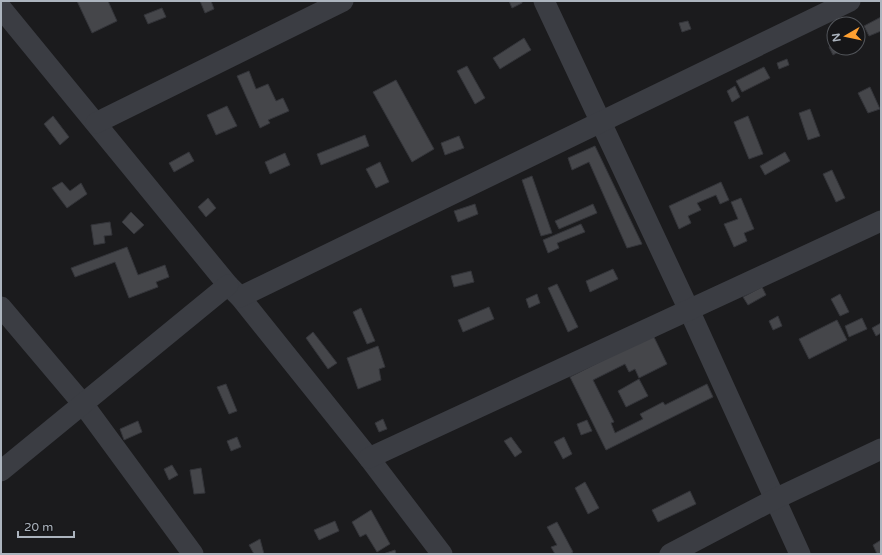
<svg xmlns="http://www.w3.org/2000/svg" width="882" height="555" viewBox="0 0 882 555" font-family="'Varela Round',sans-serif">
	<style>
		.building { fill: #45464a; stroke: #34353a }
		.lines { fill: none; stroke-linecap: round; stroke-linejoin: round }
		.minor { stroke: #3b3d43; stroke-width: 21 }
	</style>
	<rect width="100%" height="100%" fill="#1b1b1d"/>
	<g class="building">
		<polygon points="77,1 108,1 117,21 92,33"/>
		<polygon points="200,1 211,1 214,9 205,13"/>
		<polygon points="509,1 522,1 522,3 512,8"/>
		<polygon points="162,8 166,17 148,24 144,15"/>
		<polygon points="881,17 881,31 869,36 864,26"/>
		<polygon points="688,21 691,29 682,32 679,23"/>
		<polygon points="524,38 531,50 500,69 493,58"/>
		<polygon points="834,44 834,48 839,48 840,51 833,55 829,47"/>
		<polygon points="787,59 789,65 779,69 777,63"/>
		<polygon points="467,66 485,98 475,104 457,71"/>
		<polygon points="764,67 770,78 742,92 736,81"/>
		<polygon points="249,71 256,89 268,84 276,101 283,98 289,111 268,120 270,123 260,128 237,76"/>
		<polygon points="396,80 434,149 412,162 373,92"/>
		<polygon points="735,86 740,97 732,102 727,91"/>
		<polygon points="870,87 880,109 868,113 858,93"/>
		<polygon points="227,106 237,126 216,135 207,115"/>
		<polygon points="810,109 820,136 808,140 799,113"/>
		<polygon points="53,116 69,137 60,145 44,124"/>
		<polygon points="748,116 763,154 749,159 734,122"/>
		<polygon points="365,135 369,146 321,165 317,154"/>
		<polygon points="459,136 464,148 445,155 441,143"/>
		<polygon points="595,146 642,244 627,248 589,162 572,170 568,158"/>
		<polygon points="189,152 194,161 174,172 169,163"/>
		<polygon points="785,152 790,161 765,175 760,166"/>
		<polygon points="285,153 290,165 270,174 265,162"/>
		<polygon points="380,162 389,182 376,188 366,169"/>
		<polygon points="832,170 845,198 836,202 823,174"/>
		<polygon points="532,176 552,233 541,236 522,180"/>
		<polygon points="62,182 70,191 81,183 87,194 67,208 52,188"/>
		<polygon points="721,182 729,200 720,204 716,195 697,203 701,210 688,216 691,223 679,229 669,206"/>
		<polygon points="208,198 216,208 206,217 198,207"/>
		<polygon points="741,198 754,229 744,233 747,241 734,247 724,224 738,219 731,202"/>
		<polygon points="475,204 478,214 458,222 454,211"/>
		<polygon points="593,204 597,213 559,229 555,221"/>
		<polygon points="131,212 144,225 134,234 122,222"/>
		<polygon points="110,222 112,235 104,236 105,243 94,245 91,225"/>
		<polygon points="581,224 585,232 557,243 559,248 548,253 543,240"/>
		<polygon points="127,247 138,275 165,265 169,277 156,282 158,287 129,298 115,262 75,277 71,268"/>
		<polygon points="613,269 618,279 590,292 586,281"/>
		<polygon points="471,271 474,282 454,287 451,276"/>
		<polygon points="557,284 578,327 568,332 548,288"/>
		<polygon points="762,287 766,295 748,305 743,297"/>
		<polygon points="537,294 540,303 529,308 526,299"/>
		<polygon points="840,294 849,312 840,316 831,299"/>
		<polygon points="489,307 494,319 463,332 458,320"/>
		<polygon points="361,308 375,341 367,344 353,312"/>
		<polygon points="778,316 782,326 773,330 769,321"/>
		<polygon points="862,318 867,329 849,337 845,326"/>
		<polygon points="837,320 847,340 809,359 799,339"/>
		<polygon points="881,323 881,333 876,336 872,328"/>
		<polygon points="313,332 337,363 328,369 306,338"/>
		<polygon points="653,335 667,364 639,378 635,369 629,372 625,364 593,380 614,422 611,423 615,433 643,419 640,414 663,402 665,405 707,384 713,397 606,450 570,377"/>
		<polygon points="378,346 385,367 379,369 381,380 358,389 347,358"/>
		<polygon points="639,379 648,396 626,407 618,391"/>
		<polygon points="226,384 237,411 229,414 217,387"/>
		<polygon points="383,419 387,429 379,432 375,423"/>
		<polygon points="587,420 592,431 581,435 577,424"/>
		<polygon points="138,421 142,432 124,440 120,429"/>
		<polygon points="237,437 241,447 231,451 227,441"/>
		<polygon points="511,437 522,452 515,457 504,441"/>
		<polygon points="564,437 572,454 563,459 554,442"/>
		<polygon points="172,465 178,475 169,480 164,469"/>
		<polygon points="201,468 205,493 194,494 190,470"/>
		<polygon points="585,482 599,508 588,514 575,488"/>
		<polygon points="690,491 696,504 658,522 652,510"/>
		<polygon points="371,510 390,544 377,552 366,534 360,537 352,522"/>
		<polygon points="335,521 339,531 319,540 314,530"/>
		<polygon points="557,522 573,552 570,554 555,554 551,547 557,545 547,527"/>
		<polygon points="260,539 264,554 254,554 249,545"/>
		<polygon points="881,540 881,554 877,554 873,545"/>
		<polygon points="395,550 396,554 383,554"/>
	</g>
	<g class="lines">
		<g class="minor">
			<polyline points="544,1 689,310 800,554"/>
			<polyline points="1,8 228,285 240,297 369,458 442,554"/>
			<polyline points="96,123 343,1"/>
			<polyline points="240,297 850,1"/>
			<polyline points="1,307 83,404 193,554"/>
			<polyline points="369,458 881,221"/>
			<polyline points="1,471 228,285"/>
			<polyline points="670,554 775,499 881,449"/>
		</g>
	</g>
	<rect width="882" height="555" fill="none" stroke="#acb4be" stroke-width="4"/>
	<g transform="translate(846 36) rotate(261)"><circle r="19" fill="#161618" stroke="#52555a"/>
	<path d="M0-3L7 15L0 10L-7 15Z" fill="#ffa031"/>
	<text y="-6" font-size="11" font-weight="bold" text-anchor="middle" fill="#acb4be">N</text>
	</g>
	<path d="M18 531v6h56v-6" fill="none" stroke="#acb4be" stroke-width="2"/>
	<text x="24" y="531" font-size="12" fill="#acb4be" stroke="#161618" stroke-width="3" paint-order="stroke">20 m</text>
</svg>
